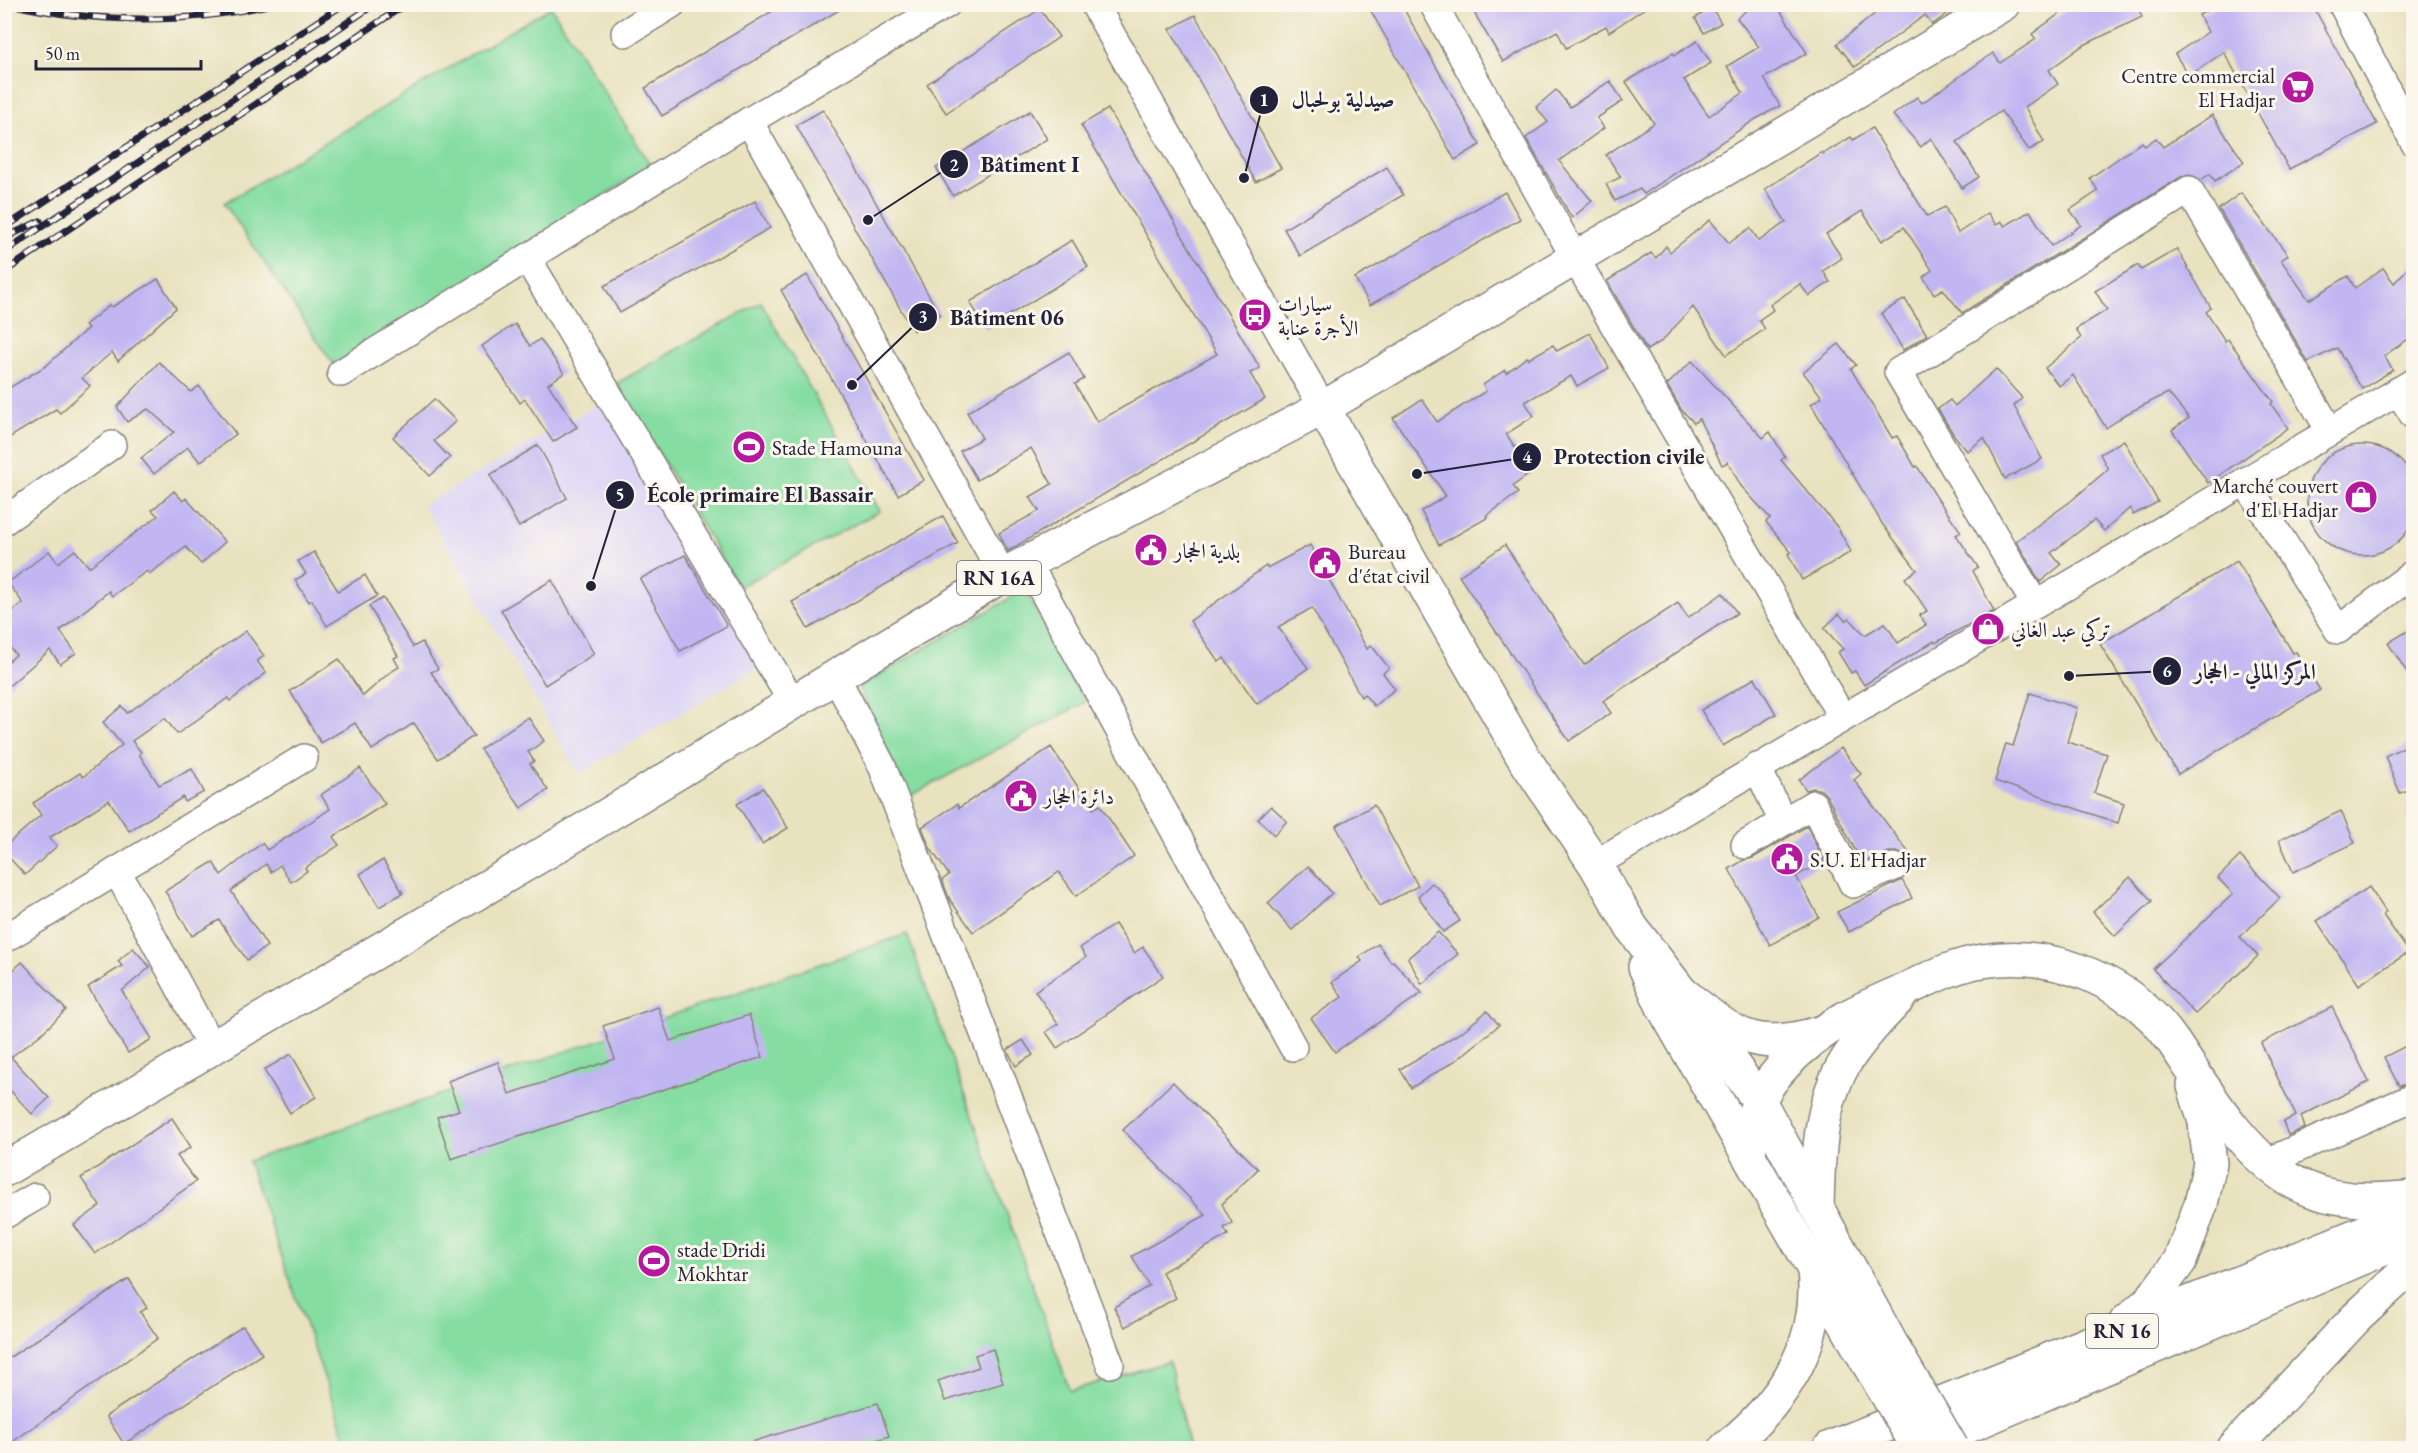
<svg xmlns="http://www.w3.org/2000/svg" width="2418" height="1453" viewBox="0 0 2418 1453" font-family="'EB Garamond',Amiri,serif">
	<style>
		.built { fill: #ddd5f6 }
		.green { fill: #85dda2; stroke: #54806e; stroke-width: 1.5 }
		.building { fill: #c1b6f2 }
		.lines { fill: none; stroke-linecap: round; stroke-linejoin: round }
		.minor-casing { stroke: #86827d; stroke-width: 30 }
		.major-casing { stroke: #86827d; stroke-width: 36 }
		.highway-casing { stroke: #86827d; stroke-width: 36 }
		.minor { stroke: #fff; stroke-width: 27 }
		.major { stroke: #fff; stroke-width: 33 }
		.highway { stroke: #fff; stroke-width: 33 }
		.rail-casing { stroke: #22223b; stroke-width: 7 }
		.rail { stroke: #fbf7ec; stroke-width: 4.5; stroke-dasharray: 14; stroke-linecap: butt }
		.major-bridge-casing { stroke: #86827d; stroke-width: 36; stroke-linecap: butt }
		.major-bridge { stroke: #fff; stroke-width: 33 }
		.labels { text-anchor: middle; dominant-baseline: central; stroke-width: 6; stroke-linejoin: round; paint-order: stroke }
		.shield { fill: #fbf7ec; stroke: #636270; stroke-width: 1.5 }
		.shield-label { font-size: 20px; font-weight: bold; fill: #22223b }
		.poi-label { font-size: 21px; fill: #22223b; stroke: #fbf7ec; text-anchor: start }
		.leader { fill: none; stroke: #22223b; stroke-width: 2 }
		.callout-dot { fill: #22223b; stroke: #fbf7ec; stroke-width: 2 }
		.mark-label { font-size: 18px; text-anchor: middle; font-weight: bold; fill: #fff }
		.callout-label { font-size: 22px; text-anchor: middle; font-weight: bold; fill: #22223b; stroke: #fbf7ec; stroke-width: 6; stroke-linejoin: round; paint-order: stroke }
	</style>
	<rect width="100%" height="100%" fill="#fbf7ec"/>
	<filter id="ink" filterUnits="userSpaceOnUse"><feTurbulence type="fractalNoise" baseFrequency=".0167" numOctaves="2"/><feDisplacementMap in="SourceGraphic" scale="12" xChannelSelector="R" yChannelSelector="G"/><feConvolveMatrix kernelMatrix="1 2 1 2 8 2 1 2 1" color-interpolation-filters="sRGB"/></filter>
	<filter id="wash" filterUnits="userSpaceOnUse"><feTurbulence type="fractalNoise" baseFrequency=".008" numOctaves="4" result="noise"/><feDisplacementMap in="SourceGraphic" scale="24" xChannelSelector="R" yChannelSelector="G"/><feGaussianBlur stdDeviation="1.35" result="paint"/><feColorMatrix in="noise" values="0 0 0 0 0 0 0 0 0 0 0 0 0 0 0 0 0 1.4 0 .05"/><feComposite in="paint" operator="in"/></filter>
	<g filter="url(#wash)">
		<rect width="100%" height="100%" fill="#e9e2bf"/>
		<polygon class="built" points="602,402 761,666 579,774 423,505"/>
		<g class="green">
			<polygon points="551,7 651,166 334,365 224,203"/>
			<polygon points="761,302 880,511 739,587 617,383"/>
			<polygon points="1024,590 1086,702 908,797 859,687"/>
			<polygon points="907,934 1070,1391 1169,1361 1189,1448 349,1448 248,1161"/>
		</g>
		<g id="blocks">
			<g class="building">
				<polygon points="784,4 849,4 662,116 645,88"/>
				<polygon points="1367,4 1401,4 1480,145 1455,160"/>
				<polygon points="1469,4 1651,4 1609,32 1606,26 1566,48 1557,31 1503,62"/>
				<polygon points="1754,4 1776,4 1807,53 1764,78 1780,106 1756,119 1644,194 1640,189 1615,201 1606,184 1621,177 1606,155 1654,123 1626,82 1673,53 1675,55 1697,41 1711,63 1684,80 1709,116 1743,93 1727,66 1759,47 1737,18"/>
				<polygon points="1887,4 1960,4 1932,25 1925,15 1855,67 1837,44"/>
				<polygon points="2073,4 2136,4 2142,17 2082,46 2049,70 2058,84 2025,107 2044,142 2029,150 2001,111 1957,142 1979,177 1962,188 1931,138 1921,147 1893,115 1917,97 1922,103 1993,53 2000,63 2036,39 2032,34"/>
				<polygon points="2219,4 2312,4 2377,124 2289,169 2224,52 2189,76 2175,54 2208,32 2199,15"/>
				<polygon points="1712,8 1721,23 1704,33 1695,18"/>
				<polygon points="1040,9 1059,37 946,113 927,84"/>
				<polygon points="1195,15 1281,168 1256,182 1170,29"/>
				<polygon points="1610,81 1623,101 1597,118 1604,128 1559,161 1592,201 1572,218 1526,138 1548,122 1536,107 1556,90 1570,107"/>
				<polygon points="1108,109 1260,368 1250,373 1265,399 1008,551 999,533 1039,511 1030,497 1052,484 1031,448 977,480 960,451 982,438 967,412 1069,352 1084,379 1075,384 1097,422 1217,354 1081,125"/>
				<polygon points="823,110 940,315 913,331 796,125"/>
				<polygon points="1030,111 1047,139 953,196 936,168"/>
				<polygon points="2212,115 2244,162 2215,181 2210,174 2201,180 2189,174 2181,177 1962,313 1943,289 1934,294 1923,277 1932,270 1904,227 1882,241 1862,211 1826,234 1842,258 1823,271 1830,282 1809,296 1800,284 1770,305 1773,310 1759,320 1765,329 1726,355 1693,307 1662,341 1647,350 1607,281 1651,253 1656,258 1666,246 1670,252 1710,220 1729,243 1750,228 1759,241 1786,222 1765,189 1822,152 1823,154 1851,137 1853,140 1872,128 1927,216 1945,207 1958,233 1988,213 1996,225 2001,221 2005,226 2030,211 2051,246 2081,225 2070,210 2098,191 2090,178 2142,142 2145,146 2156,138 2163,147"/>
				<polygon points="1387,167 1403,195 1300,256 1284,229"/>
				<polygon points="1505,192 1520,219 1370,305 1355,278"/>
				<polygon points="2241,193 2288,255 2281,260 2309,300 2348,276 2355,288 2383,268 2394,283 2414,262 2414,335 2384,356 2393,370 2362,389 2337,348 2308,362 2219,209"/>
				<polygon points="755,201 770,228 620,313 604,286"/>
				<polygon points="1072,240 1088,267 986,329 970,302"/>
				<polygon points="2177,249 2211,308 2206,312 2225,341 2228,339 2273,402 2271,404 2288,428 2208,483 2172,430 2189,418 2168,393 2120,417 2121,418 2106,428 2073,375 2059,386 2045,368 2081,338 2076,329 2107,310 2095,291 2138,265 2141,270"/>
				<polygon points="807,275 924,480 898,495 781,290"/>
				<polygon points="158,279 176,308 118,361 112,352 82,378 90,386 60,413 56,409 4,441 4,391 46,366 88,328 85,325 110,305 112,307"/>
				<polygon points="1905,299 1927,335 1903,350 1881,313"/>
				<polygon points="515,324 530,346 540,339 564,373 548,384 577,427 553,442 525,399 520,403 482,346"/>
				<polygon points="1590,333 1609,368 1577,386 1571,376 1525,402 1534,416 1506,434 1532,472 1513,486 1518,493 1486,516 1487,518 1439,545 1421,511 1446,496 1393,418 1422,399 1437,422 1486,391 1483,385 1505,370 1506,373 1527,357 1528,359 1553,345 1557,351"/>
				<polygon points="1839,344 1856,365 1851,369 1892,438 1897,436 1915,467 1917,466 1937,498 1961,532 1956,535 1978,567 1973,571 1994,611 1935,643 1934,641 1864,685 1855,671 1851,673 1838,652 1843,649 1824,628 1839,614 1846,621 1849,618 1865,635 1885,623 1898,643 1926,625 1920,615 1927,611 1905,578 1917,570 1883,525 1811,404 1822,397 1803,372"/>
				<polygon points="1692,361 1763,438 1770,432 1785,457 1781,460 1838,528 1851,552 1802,580 1788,554 1791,552 1766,522 1770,518 1741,486 1728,462 1722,465 1699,419 1694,423 1681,409 1667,385"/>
				<polygon points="159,362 191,392 199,386 236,434 200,462 188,447 154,474 141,458 174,432 148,409 127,422 117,407"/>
				<polygon points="1996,369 2022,398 2014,406 2042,459 2005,479 1984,438 1967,451 1954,435 1938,409 1950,400 1955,406"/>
				<polygon points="434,399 456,421 434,441 450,458 430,476 393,437"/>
				<polygon points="2124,440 2158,502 2133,515 2130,508 2104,531 2094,520 2051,553 2061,565 2040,582 2016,541 2071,501 2108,469 2100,454"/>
				<circle cx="2362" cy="500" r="55"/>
				<polygon points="538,445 567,498 519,527 490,475"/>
				<polygon points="174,491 183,501 186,498 225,542 201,564 186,547 149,574 147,571 112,596 109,591 60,631 76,653 60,664 50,650 4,690 4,665 16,655 4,640 4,618 23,603 8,583 49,551 58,563 75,550 89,567 158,516 152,510"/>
				<polygon points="943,516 958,543 808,629 792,602"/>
				<polygon points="1310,545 1367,649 1371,645 1389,668 1383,673 1395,689 1374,706 1364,694 1361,697 1312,608 1278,627 1308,668 1257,704 1224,658 1219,662 1190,621 1266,566 1267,568"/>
				<polygon points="1505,545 1584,665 1678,603 1688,618 1723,593 1737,613 1603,701 1611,713 1569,741 1459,576"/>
				<polygon points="314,552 338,591 365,575 377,596 327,626 312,600 309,602 295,580 306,574 298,561"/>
				<polygon points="685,555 727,626 680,651 640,579"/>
				<polygon points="2237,561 2293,653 2296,652 2320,690 2178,774 2100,644"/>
				<polygon points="552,580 594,654 545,685 501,610"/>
				<polygon points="383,598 413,647 422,642 438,669 431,672 474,736 438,759 414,723 372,750 355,723 321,743 290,691 339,659 363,696 389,673 399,667 394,658 398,656 369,606"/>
				<polygon points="2414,627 2414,683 2388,643"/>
				<polygon points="246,631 264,656 257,661 266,673 230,701 228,698 177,734 165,718 132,741 141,752 139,754 159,785 192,769 204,792 185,802 183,797 129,831 109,800 49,838 57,846 25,875 4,852 4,847 41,815 33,803 80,773 83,777 122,745 103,722 122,706 127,713"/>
				<polygon points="1755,678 1776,714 1723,746 1701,710"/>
				<polygon points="2030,693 2077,708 2067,742 2107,754 2094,793 2124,803 2118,823 1995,781 2006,744 2013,746"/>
				<polygon points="528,717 544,741 528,752 534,761 530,764 548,790 521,808 480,749"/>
				<polygon points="2414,742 2414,788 2400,793 2385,756"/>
				<polygon points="1051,747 1093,809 1100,805 1134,856 1076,896 1059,872 973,932 950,900 942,880 949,875 930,848 922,827 957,804 959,808"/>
				<polygon points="1841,748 1861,774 1854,780 1909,853 1905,856 1897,852 1889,852 1862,863 1827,796 1821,790 1814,788 1806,790 1799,780"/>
				<polygon points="360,768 385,804 333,837 339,845 305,868 307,871 291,882 280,865 271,872 266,864 231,891 267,946 247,960 219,920 192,936 165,891 213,862 221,875 262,843 267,850 297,831 330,809 321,795"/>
				<polygon points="763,788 788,828 762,844 737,804"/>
				<polygon points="1374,805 1418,886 1380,906 1336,826"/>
				<polygon points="1271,806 1287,821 1274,835 1258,819"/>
				<polygon points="2341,811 2355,843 2293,872 2279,840"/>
				<polygon points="1807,826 1824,862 1796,876 1819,917 1770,945 1729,869 1744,860 1753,858"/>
				<polygon points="2240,856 2280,898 2240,937 2258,956 2195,1014 2153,969 2233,894 2218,878"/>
				<polygon points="383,860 403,893 379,907 360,874"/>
				<polygon points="1308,866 1332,893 1292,930 1268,903"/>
				<polygon points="2130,877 2152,901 2115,936 2093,912"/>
				<polygon points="1902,880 1912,898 1849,932 1837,912"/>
				<polygon points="1432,883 1443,893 1460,921 1443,932 1418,896"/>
				<polygon points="2369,887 2386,912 2383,915 2409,952 2359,985 2317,921"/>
				<polygon points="1115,924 1134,953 1143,947 1163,976 1057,1048 1046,1032 1058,1024 1035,991 1086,957 1080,948"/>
				<polygon points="1438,932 1458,954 1422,984 1408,958"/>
				<polygon points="1378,944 1391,962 1393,961 1422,993 1335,1052 1311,1018 1342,997 1332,982 1362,961 1359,957"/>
				<polygon points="133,948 150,967 122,991 152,1039 128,1053 88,987 122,966 118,961"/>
				<polygon points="22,962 66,1010 40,1035 11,1057 49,1098 32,1114 4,1084 4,979"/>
				<polygon points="658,1007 670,1041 749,1015 763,1057 451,1159 437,1117 459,1110 448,1081 498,1062 509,1094 615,1059 603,1026"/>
				<polygon points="2332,1007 2369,1082 2301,1116 2305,1128 2288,1135 2283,1122 2296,1116 2261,1043"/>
				<polygon points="1487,1011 1499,1025 1458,1059 1411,1088 1400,1069 1463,1031"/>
				<polygon points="1023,1040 1033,1055 1016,1066 1007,1050"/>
				<polygon points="2414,1042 2414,1082 2399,1086 2384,1057"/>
				<polygon points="291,1054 316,1097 290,1113 264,1070"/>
				<polygon points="1173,1082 1258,1169 1222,1204 1232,1223 1224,1228 1228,1235 1162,1272 1176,1298 1125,1327 1114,1307 1149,1286 1132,1256 1206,1215 1123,1130"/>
				<polygon points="172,1118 191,1147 177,1156 196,1181 95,1254 74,1225 100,1206 81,1178"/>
				<polygon points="129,1279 147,1308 140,1312 158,1338 4,1448 4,1361"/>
				<polygon points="243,1326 262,1354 124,1444 106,1416"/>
				<polygon points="993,1349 1003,1383 945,1401 938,1381 979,1367 975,1355"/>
				<polygon points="878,1403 889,1436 848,1449 746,1449 745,1444"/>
			</g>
		</g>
	</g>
	<g filter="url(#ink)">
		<use href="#blocks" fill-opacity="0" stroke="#86827d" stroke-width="1.5"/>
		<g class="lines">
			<defs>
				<g id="minor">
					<polyline points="1094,4 1323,408"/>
					<polyline points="1433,4 1575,258 1842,717"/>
					<polyline points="2342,4 2414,142"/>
					<polyline points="625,33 672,4"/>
					<polyline points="749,121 1003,575"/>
					<polyline points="527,258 793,703"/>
					<polyline points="341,373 749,121 947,4"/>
					<polyline points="2398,391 2414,416"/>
					<polyline points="2245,481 2338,630 2414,573"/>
					<polyline points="4,521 112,445"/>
					<polyline points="1027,562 1293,1047"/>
					<polyline points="2035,604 1898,372 2189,190 2330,431"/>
					<polyline points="836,677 882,766 1110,1364"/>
					<polyline points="1783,822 1813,804 1853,884 1894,867"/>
					<polyline points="1745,845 1783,822 1757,767"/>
					<polyline points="1595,864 2414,382"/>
					<polyline points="117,871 213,1050"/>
					<polyline points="4,939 304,758"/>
					<polyline points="2267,1162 2414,1097"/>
					<polyline points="4,1215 35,1197"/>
				</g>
				<g id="major">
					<polyline points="1323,408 1522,755 1595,864 1632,928 1681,992 1759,1101 1895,1351"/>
					<polyline points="1645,967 1663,1007 1868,1363"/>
					<polyline points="4,1170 550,850 1003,575 1323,408 2003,4"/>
				</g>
				<g id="highway">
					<path d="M1681,992c51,41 70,61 138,41"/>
					<path d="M1749,1155c1,-10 1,-21 3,-31 8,-47 55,-83 93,-106 20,-11 41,-20 62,-29 25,-12 48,-24 76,-28 72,-12 150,22 191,82 31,46 67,108 116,137 39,23 80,22 124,17"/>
					<path d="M1817,1208c1,-49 2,-104 29,-147 15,-23 34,-43 53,-63"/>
					<polyline points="2126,1322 2150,1301 2180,1261 2201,1204 2210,1163 2205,1122 2194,1086"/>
					<polyline points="1919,1447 2414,1236"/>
					<path d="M1726,1448c55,-44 96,-103 88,-177"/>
					<polyline points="1830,1448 2414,1212"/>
					<polyline points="2234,1448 2356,1318 2414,1264"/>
				</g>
			</defs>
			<use href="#minor" class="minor-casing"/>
			<use href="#major" class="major-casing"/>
			<use href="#highway" class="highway-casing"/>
			<use href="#minor" class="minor"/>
			<use href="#major" class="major"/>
			<use href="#highway" class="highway"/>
			<defs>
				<g id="rail">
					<path d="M10,4c82,19 179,21 261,0"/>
					<polyline points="4,228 344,4"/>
					<polyline points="4,238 40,221"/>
					<polyline points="4,252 375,4"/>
					<polyline points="4,272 406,4"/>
				</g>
			</defs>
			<use href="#rail" class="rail-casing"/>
			<use href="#rail" class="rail"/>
			<defs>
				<g id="major-bridge">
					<polyline points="1895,1351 1952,1448"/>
					<polyline points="1868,1363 1919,1448"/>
				</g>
			</defs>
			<use href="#major-bridge" class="major-bridge-casing"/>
			<use href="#major-bridge" class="major-bridge"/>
		</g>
	</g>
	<defs>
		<symbol id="supermarket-disc" viewBox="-11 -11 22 22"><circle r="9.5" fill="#b5179e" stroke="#fbf7ec"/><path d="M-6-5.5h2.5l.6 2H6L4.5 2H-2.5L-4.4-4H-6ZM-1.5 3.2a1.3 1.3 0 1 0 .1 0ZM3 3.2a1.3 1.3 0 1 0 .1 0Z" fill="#fff"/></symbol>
		<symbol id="bus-disc" viewBox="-11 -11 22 22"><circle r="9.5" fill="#b5179e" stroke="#fbf7ec"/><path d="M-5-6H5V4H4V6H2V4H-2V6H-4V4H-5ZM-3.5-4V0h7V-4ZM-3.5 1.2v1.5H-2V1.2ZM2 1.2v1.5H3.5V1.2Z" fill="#fff"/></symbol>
		<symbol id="stadium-disc" viewBox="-11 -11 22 22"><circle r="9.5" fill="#b5179e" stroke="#fbf7ec"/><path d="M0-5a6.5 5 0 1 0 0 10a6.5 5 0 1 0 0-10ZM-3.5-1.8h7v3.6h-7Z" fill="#fff"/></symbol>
		<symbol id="shop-disc" viewBox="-11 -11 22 22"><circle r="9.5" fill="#b5179e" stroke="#fbf7ec"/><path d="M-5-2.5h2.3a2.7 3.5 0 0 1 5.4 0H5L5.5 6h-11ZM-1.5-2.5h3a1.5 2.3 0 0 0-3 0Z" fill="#fff"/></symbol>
		<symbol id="civic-disc" viewBox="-11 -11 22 22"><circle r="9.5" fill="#b5179e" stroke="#fbf7ec"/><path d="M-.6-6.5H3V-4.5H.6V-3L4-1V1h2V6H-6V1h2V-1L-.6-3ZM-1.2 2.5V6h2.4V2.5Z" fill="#fff"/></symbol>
	</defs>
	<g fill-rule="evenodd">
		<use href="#supermarket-disc" x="2279" y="68" width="38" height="38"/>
		<use href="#bus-disc" x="1236" y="296" width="38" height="38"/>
		<use href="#stadium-disc" x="730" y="428" width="38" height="38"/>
		<use href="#shop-disc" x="2342" y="478" width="38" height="38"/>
		<use href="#civic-disc" x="1132" y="531" width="38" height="38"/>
		<use href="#civic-disc" x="1306" y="544" width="38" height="38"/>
		<use href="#shop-disc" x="1969" y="610" width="38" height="38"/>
		<use href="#civic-disc" x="1002" y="777" width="38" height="38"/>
		<use href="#civic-disc" x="1768" y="840" width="38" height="38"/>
		<use href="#stadium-disc" x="635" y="1242" width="38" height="38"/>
	</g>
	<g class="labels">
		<g class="shield">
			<rect x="957" y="561" width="84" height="34" rx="4.5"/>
			<rect x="2086" y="1314" width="72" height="34" rx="4.5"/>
		</g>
		<g class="shield-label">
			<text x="999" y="578">RN 16A</text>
			<text x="2122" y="1331">RN 16</text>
		</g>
		<g class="poi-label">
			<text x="2275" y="75" text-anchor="end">Centre commercial<tspan x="2275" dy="24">El Hadjar</tspan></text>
			<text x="1278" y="303">سيارات<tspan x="1278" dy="24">الأجرة عنابة</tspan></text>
			<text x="772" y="447">Stade Hamouna</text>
			<text x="2338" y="485" text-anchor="end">Marché couvert<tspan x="2338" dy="24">d'El Hadjar</tspan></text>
			<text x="1174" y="550">بلدية الحجار</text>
			<text x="1348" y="551">Bureau<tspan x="1348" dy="24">d'état civil</tspan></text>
			<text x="2011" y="629">تركي عبد الغاني</text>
			<text x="1044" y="796">دائرة الحجار</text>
			<text x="1810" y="859">S.U. El Hadjar</text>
			<text x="677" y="1249">stade Dridi<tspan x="677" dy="24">Mokhtar</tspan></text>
		</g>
	</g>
	<path class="leader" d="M1244 178L1264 100M868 220L954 164M852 385L923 317M1417 474L1527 457M591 586L620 495M2069 676L2167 671"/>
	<g class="callout-dot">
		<circle cx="1244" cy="178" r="6"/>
		<circle cx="868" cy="220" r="6"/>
		<circle cx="852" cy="385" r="6"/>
		<circle cx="1417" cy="474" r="6"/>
		<circle cx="591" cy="586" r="6"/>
		<circle cx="2069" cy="676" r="6"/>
		<circle cx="1264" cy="100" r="15"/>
		<circle cx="954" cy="164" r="15"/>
		<circle cx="923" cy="317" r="15"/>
		<circle cx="1527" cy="457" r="15"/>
		<circle cx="620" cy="495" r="15"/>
		<circle cx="2167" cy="671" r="15"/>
	</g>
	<g class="mark-label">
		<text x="1264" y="106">1</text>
		<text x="954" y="171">2</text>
		<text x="923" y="323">3</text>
		<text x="1527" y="463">4</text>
		<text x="620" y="501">5</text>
		<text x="2167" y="677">6</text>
	</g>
	<g class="callout-label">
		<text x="1343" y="107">صيدلية بولحبال</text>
		<text x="1030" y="172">Bâtiment I</text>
		<text x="1007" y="325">Bâtiment 06</text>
		<text x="1629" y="464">Protection civile</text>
		<text x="760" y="502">École primaire El Bassair</text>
		<text x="2255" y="679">المركز المالي - الحجار</text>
	</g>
	<rect width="2418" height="1453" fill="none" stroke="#fbf7ec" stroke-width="24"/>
	<path d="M36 60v9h165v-9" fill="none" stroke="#22223b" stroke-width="3"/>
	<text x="45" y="60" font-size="18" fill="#22223b" stroke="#fbf7ec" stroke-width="4.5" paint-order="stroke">50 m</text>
</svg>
